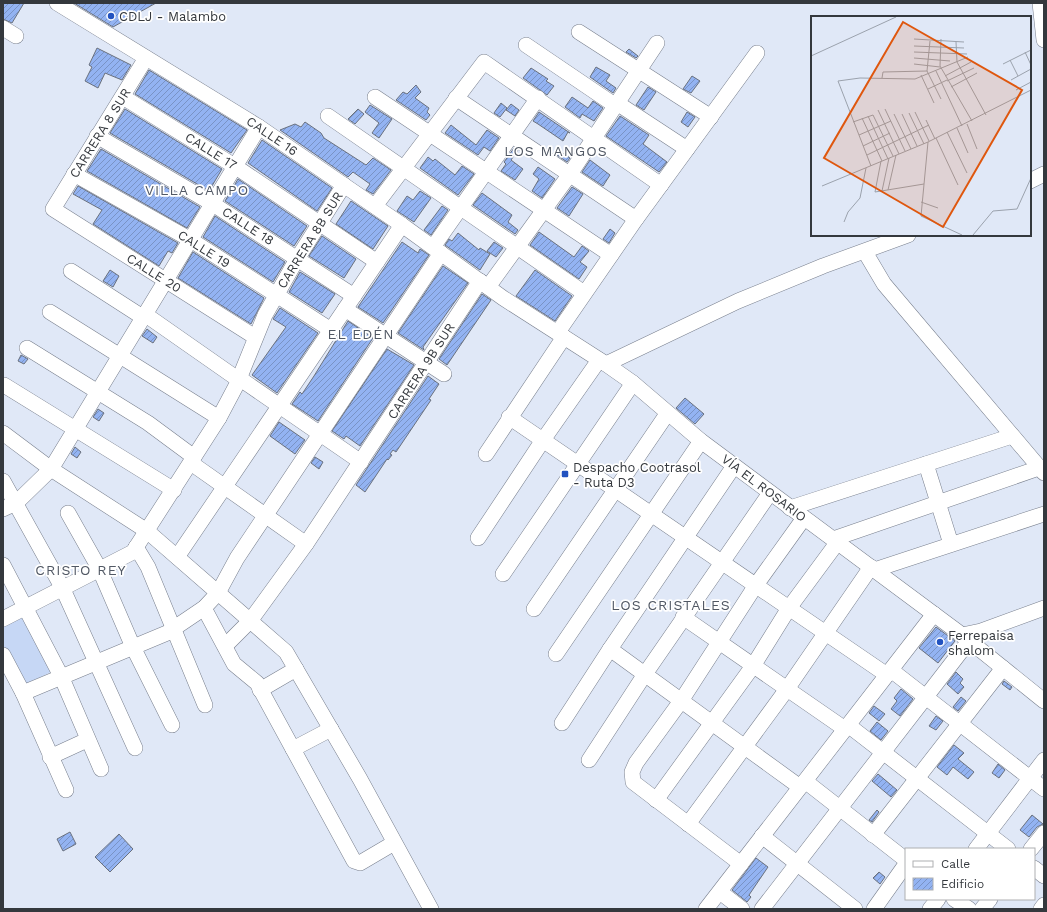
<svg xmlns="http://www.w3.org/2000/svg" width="1047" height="912" viewBox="0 0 1047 912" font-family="'Work Sans',sans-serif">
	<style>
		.grass { fill: #c6d7f5 }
		.building { fill: url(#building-hatch); stroke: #6a717e }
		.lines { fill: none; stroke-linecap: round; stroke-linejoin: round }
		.minor-casing { stroke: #787f8d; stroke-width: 16 }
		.minor { stroke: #fff; stroke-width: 15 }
		.poi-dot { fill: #2252c0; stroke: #fff; stroke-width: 1.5 }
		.labels { text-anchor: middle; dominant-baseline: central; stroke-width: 3.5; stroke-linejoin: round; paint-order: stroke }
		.poi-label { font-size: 13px; fill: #34383d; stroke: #fff; text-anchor: start }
		.street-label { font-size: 13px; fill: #34383d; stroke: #fff }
		.neighbourhood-label { font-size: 14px; letter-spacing: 1px; fill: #515864; stroke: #fff }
		.inset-road { fill: none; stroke: #9ba2ad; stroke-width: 1 }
		.view { fill: #df570e; fill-opacity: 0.15; stroke: #df570e; stroke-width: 2 }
		.inset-edge { fill: none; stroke: #34383d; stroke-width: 2 }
	</style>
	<defs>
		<pattern id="building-hatch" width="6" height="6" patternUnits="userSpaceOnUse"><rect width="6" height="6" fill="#93b3f2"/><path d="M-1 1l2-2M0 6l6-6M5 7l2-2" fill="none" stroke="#7993c5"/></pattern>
	</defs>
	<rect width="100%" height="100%" fill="#e0e8f7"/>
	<polygon class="grass" points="25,613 53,671 22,686 3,645 3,624"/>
	<g class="building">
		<polygon points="3,3 24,3 12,23 3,19"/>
		<polygon points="74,3 156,3 113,27"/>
		<polygon points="97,48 131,65 122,80 105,73 98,88 85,81 92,67 89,65"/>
		<polygon points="629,49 638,56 636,58 626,52"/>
		<polygon points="596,67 610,75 606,81 616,88 613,93 590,77"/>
		<polygon points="531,68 548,79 546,81 554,86 547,95 523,78"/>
		<polygon points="149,70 247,130 231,153 135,94"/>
		<polygon points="692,76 700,81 691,93 683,89"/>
		<polygon points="416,85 421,92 415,98 429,108 427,112 430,115 426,120 396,100 403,92 407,94"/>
		<polygon points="648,87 656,92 644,110 636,105"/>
		<polygon points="572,97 588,108 593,101 603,108 594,121 582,114 580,118 565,107"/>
		<polygon points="501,103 507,108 500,117 494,113"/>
		<polygon points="511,104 519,110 515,116 506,110"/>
		<polygon points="370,105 392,119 379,138 372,133 379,123 365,112"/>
		<polygon points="125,109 222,169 209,191 110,133"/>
		<polygon points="358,109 364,114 355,124 348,119"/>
		<polygon points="539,112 570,133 568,132 563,141 538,124 533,121"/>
		<polygon points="687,112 695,117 688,127 681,122"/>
		<polygon points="620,116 649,135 643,144 667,162 659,172 606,136"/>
		<polygon points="305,122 321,133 324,138 366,165 373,158 391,170 373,194 366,190 370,184 353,172 348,177 280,130 295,124 301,127"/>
		<polygon points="451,125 476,145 487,130 499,138 490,151 484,147 478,155 445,133"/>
		<polygon points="262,140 332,188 317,211 248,163"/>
		<polygon points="514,148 518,150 511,160 523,169 515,180 501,171 506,164 504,162"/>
		<polygon points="101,149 200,207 187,228 87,171"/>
		<polygon points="557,149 570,158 567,162 554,153"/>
		<polygon points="428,157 433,161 435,159 455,175 462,166 474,174 458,195 420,168"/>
		<polygon points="590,160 610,175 603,186 582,172"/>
		<polygon points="538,167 555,179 542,198 532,191 539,179 533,174"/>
		<polygon points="238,179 307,226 294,246 225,201"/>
		<polygon points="78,186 178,243 172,253 168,251 159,266 93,224 102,210 73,194"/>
		<polygon points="572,187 583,194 569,216 557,208"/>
		<polygon points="420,191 431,198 414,222 397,211 407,196 413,200"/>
		<polygon points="482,193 512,215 508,222 518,230 515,234 473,205"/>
		<polygon points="351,201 388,226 373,249 336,224"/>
		<polygon points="442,206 448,210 431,235 424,230"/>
		<polygon points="215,216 285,262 273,282 203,237"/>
		<polygon points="610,229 615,233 609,243 603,239"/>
		<polygon points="539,232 574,257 582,246 589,251 580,262 587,267 579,279 530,245"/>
		<polygon points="458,233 479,250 480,248 490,254 480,270 445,245 449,239 452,241"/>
		<polygon points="322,236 356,259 344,278 309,256"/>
		<polygon points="402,242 418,253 420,249 429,255 383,323 358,307"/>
		<polygon points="494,242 503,248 496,257 487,251"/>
		<polygon points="193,252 264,298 251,324 178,278"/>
		<polygon points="443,266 468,283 423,347 424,350 398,333"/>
		<polygon points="110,270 119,276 113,287 103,281"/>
		<polygon points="535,270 572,296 555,321 516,296"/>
		<polygon points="300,272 335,294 322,313 289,292"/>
		<polygon points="482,294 491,300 447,365 439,359"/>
		<polygon points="280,308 318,333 277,393 252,375 286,327 273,319"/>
		<polygon points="348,321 373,338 318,421 292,404 300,392 302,394 314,376"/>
		<polygon points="147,329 157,337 153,343 142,336"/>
		<polygon points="387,349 414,365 360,446 346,436 344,439 332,431"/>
		<polygon points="21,355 28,359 24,364 18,361"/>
		<polygon points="428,376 439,384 429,399 431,400 396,452 393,450 390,454 392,455 388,460 387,459 365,492 356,485"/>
		<polygon points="685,398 704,414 695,424 676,408"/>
		<polygon points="98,409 104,413 99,421 93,417"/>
		<polygon points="279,422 305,440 295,454 270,436"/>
		<polygon points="75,447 81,452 77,458 71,454"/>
		<polygon points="315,457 323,462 319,469 311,463"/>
		<polygon points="936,627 955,641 938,663 919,648"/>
		<polygon points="956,672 963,679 960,683 964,687 958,694 947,684"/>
		<polygon points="1004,681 1012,687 1010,690 1002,684"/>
		<polygon points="901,689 913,699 900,716 891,709 897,701 894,698"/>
		<polygon points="961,697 966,701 958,711 953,707"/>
		<polygon points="874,706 885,714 879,721 869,713"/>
		<polygon points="936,716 943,721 936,730 929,726"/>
		<polygon points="877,722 888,731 881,740 870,731"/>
		<polygon points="954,745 964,753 958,759 974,772 968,779 953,767 947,775 937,767"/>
		<polygon points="998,764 1005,770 999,778 992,773"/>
		<polygon points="878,774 897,790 891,797 872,781"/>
		<polygon points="877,810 879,812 872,822 869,820"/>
		<polygon points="1032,815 1043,824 1037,827 1029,837 1020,830"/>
		<polygon points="70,832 76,844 63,851 57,839"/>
		<polygon points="119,834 133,849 110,872 95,857"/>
		<polygon points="756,858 768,867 749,895 751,897 747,902 732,890"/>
		<polygon points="879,872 885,877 880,884 873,878"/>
	</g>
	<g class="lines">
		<defs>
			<g id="minor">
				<polyline points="57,3 259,127 402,225 503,298 606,364 633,383 701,441 962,635 1044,701"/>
				<polyline points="1040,3 1044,40"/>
				<polyline points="3,28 16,36"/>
				<polyline points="579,32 711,117"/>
				<polyline points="526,45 616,106"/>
				<polyline points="146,58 53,209 255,337"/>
				<polyline points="123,97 236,167 377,262"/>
				<polyline points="375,97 611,255"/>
				<polyline points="456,98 636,219"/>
				<polyline points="617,103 687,149"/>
				<polyline points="328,116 584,293"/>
				<polyline points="97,136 213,204 354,296"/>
				<polyline points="74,174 191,240 331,330"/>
				<polyline points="1030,181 1044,174"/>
				<polyline points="375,206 484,62 661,185"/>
				<polyline points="433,247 538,98"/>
				<polyline points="865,252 884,284 1044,473"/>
				<polyline points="71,271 144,318"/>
				<polyline points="488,287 570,174 657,43"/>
				<polyline points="345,309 444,374"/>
				<polyline points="50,312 219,418"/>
				<polyline points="146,315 239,380"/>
				<polyline points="558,332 636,219 757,53"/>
				<polyline points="27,348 148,423 194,457"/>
				<polyline points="606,364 738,301 823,266 908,235"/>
				<polyline points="239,378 361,462"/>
				<polyline points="4,385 174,490"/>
				<polyline points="509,417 887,675"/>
				<polyline points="3,433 51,469 147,531 286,652 360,779 431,909"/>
				<polyline points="486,454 564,337"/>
				<polyline points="191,463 306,544"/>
				<polyline points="926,464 951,544"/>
				<polyline points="3,481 62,587 135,748"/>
				<polyline points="790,508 1012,436"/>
				<polyline points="3,509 16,503 51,469 259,127"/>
				<polyline points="68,513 99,568 133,647 172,725"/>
				<polyline points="478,538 543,440 599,360"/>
				<polyline points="833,539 1039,468"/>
				<polyline points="136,547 148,567 205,705"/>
				<polyline points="177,557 402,225"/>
				<polyline points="3,565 61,676 101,769"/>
				<polyline points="874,570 1044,514"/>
				<polyline points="503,574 633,383"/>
				<polyline points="204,608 234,664 257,683 354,861 360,863 394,843"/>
				<polyline points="534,609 667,414"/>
				<polyline points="683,617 845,729"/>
				<polyline points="3,619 133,552 219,418 237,384 265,315 297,259 344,185"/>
				<polyline points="962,635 981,631 1044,608"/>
				<polyline points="225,646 250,621 306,544 480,281"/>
				<polyline points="610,649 800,787"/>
				<polyline points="556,654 701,441"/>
				<polyline points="3,655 23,693 66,790"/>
				<polyline points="891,670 1044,789"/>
				<polyline points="260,690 296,669"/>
				<polyline points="23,693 167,633 204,608 218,593 237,558 441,253"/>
				<polyline points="562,723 610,649 734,466"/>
				<polyline points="848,725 1008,849"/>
				<polyline points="293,749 331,729"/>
				<polyline points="50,757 87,740"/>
				<polyline points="589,760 645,674 770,493"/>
				<polyline points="805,781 906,860"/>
				<polyline points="656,800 753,666 789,608 837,543"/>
				<polyline points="688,824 787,689 871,567"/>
				<polyline points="873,835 1003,668"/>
				<polyline points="762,836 855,909"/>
				<polyline points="976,849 1044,760"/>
				<polyline points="1031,849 1044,833"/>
				<polyline points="741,864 633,782 632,772 636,763 681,701 756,585 804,518"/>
				<polyline points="1034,868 1044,876"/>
				<polyline points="720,892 742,909"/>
				<polyline points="954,899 969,909"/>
				<polyline points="706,909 934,614"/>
				<polyline points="762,909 969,641"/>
				<polyline points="874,909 906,864"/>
				<polyline points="930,909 938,899"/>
				<polyline points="982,909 990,899"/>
				<polyline points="1041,909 1044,905"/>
			</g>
		</defs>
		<use href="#minor" class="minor-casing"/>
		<use href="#minor" class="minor"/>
	</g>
	<g class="poi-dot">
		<circle cx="111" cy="16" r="4"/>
		<rect x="561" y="470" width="8" height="8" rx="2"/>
		<circle cx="940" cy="642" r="4"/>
	</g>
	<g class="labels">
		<g class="poi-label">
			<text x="119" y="16">CDLJ - Malambo</text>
			<text x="573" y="467">Despacho Cootrasol<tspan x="573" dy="15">- Ruta D3</tspan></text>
			<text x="948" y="635">Ferrepaisa<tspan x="948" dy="15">shalom</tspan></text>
		</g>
		<g class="street-label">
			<text transform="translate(100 133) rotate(-58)">CARRERA 8 SUR</text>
			<text transform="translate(272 136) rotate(34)">CALLE 16</text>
			<text transform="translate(211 151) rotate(32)">CALLE 17</text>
			<text transform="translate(248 226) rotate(33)">CALLE 18</text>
			<text transform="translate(310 240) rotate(-58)">CARRERA 8B SUR</text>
			<text transform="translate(204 249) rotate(32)">CALLE 19</text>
			<text transform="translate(154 273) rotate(32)">CALLE 20</text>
			<text transform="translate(421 371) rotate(-57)">CARRERA 9B SUR</text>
			<text transform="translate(764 488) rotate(37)">VÍA EL ROSARIO</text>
		</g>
		<g class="neighbourhood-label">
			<text x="556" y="151">LOS MANGOS</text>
			<text x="197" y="190">VILLA CAMPO</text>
			<text x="361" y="334">EL EDÉN</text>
			<text x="81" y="570">CRISTO REY</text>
			<text x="671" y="605">LOS CRISTALES</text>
		</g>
	</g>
	<g transform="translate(811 16)">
		<rect width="220" height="220" fill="#e0e8f7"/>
		<path class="inset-road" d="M103,23l50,3M130,23l-1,27 32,55M119,25l-3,30 14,28M145,26l1,20 29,53M103,30l50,2M103,36l53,2M214,36l6,13M0,40l85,-39M103,42l36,3M199,44l8,16M103,48l26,3M192,48l28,-14M125,55l26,55M110,59l13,28M134,60l26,-14M71,62l1,-6 44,-1M200,64l20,-11M136,65l27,-13M140,71l26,-14M117,73l19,-9M205,74l15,-8M74,93l20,42M67,94l21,44M104,96l14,29M98,97l15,31M83,98l17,35M91,98l15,32M57,100l20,43M51,102l20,43M115,104l9,19M42,106l20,-7 20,41M156,108l10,25M146,112l11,25M136,116l20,41M48,119l32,-14M125,122l22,47M117,126l-7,74 41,19M52,130l27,-13M56,139l62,-30M70,145l-6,31 49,-8M60,150l-33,-85 22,-3 55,1 53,-22M11,170l106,-44 103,-52M77,174l8,-35M71,175l7,-33M110,186l17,6M33,206l4,-10 12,-14 6,-30M162,219l20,-24 24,-2 14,-31"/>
		<path class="view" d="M92,6l119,68 -79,137 -119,-69z"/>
		<rect width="220" height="220" class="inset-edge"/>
	</g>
	<rect width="1047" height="912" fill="none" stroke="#34383d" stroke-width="8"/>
	<rect x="905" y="848" width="130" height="52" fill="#ffffff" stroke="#aeafb1"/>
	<rect x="913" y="861" width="20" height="6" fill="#ffffff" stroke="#aeafb1"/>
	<text x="941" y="868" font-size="12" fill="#34383d">Calle</text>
	<rect x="913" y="878" width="20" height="12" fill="url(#building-hatch)" stroke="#aeafb1"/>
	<text x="941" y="888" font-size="12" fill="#34383d">Edificio</text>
</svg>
